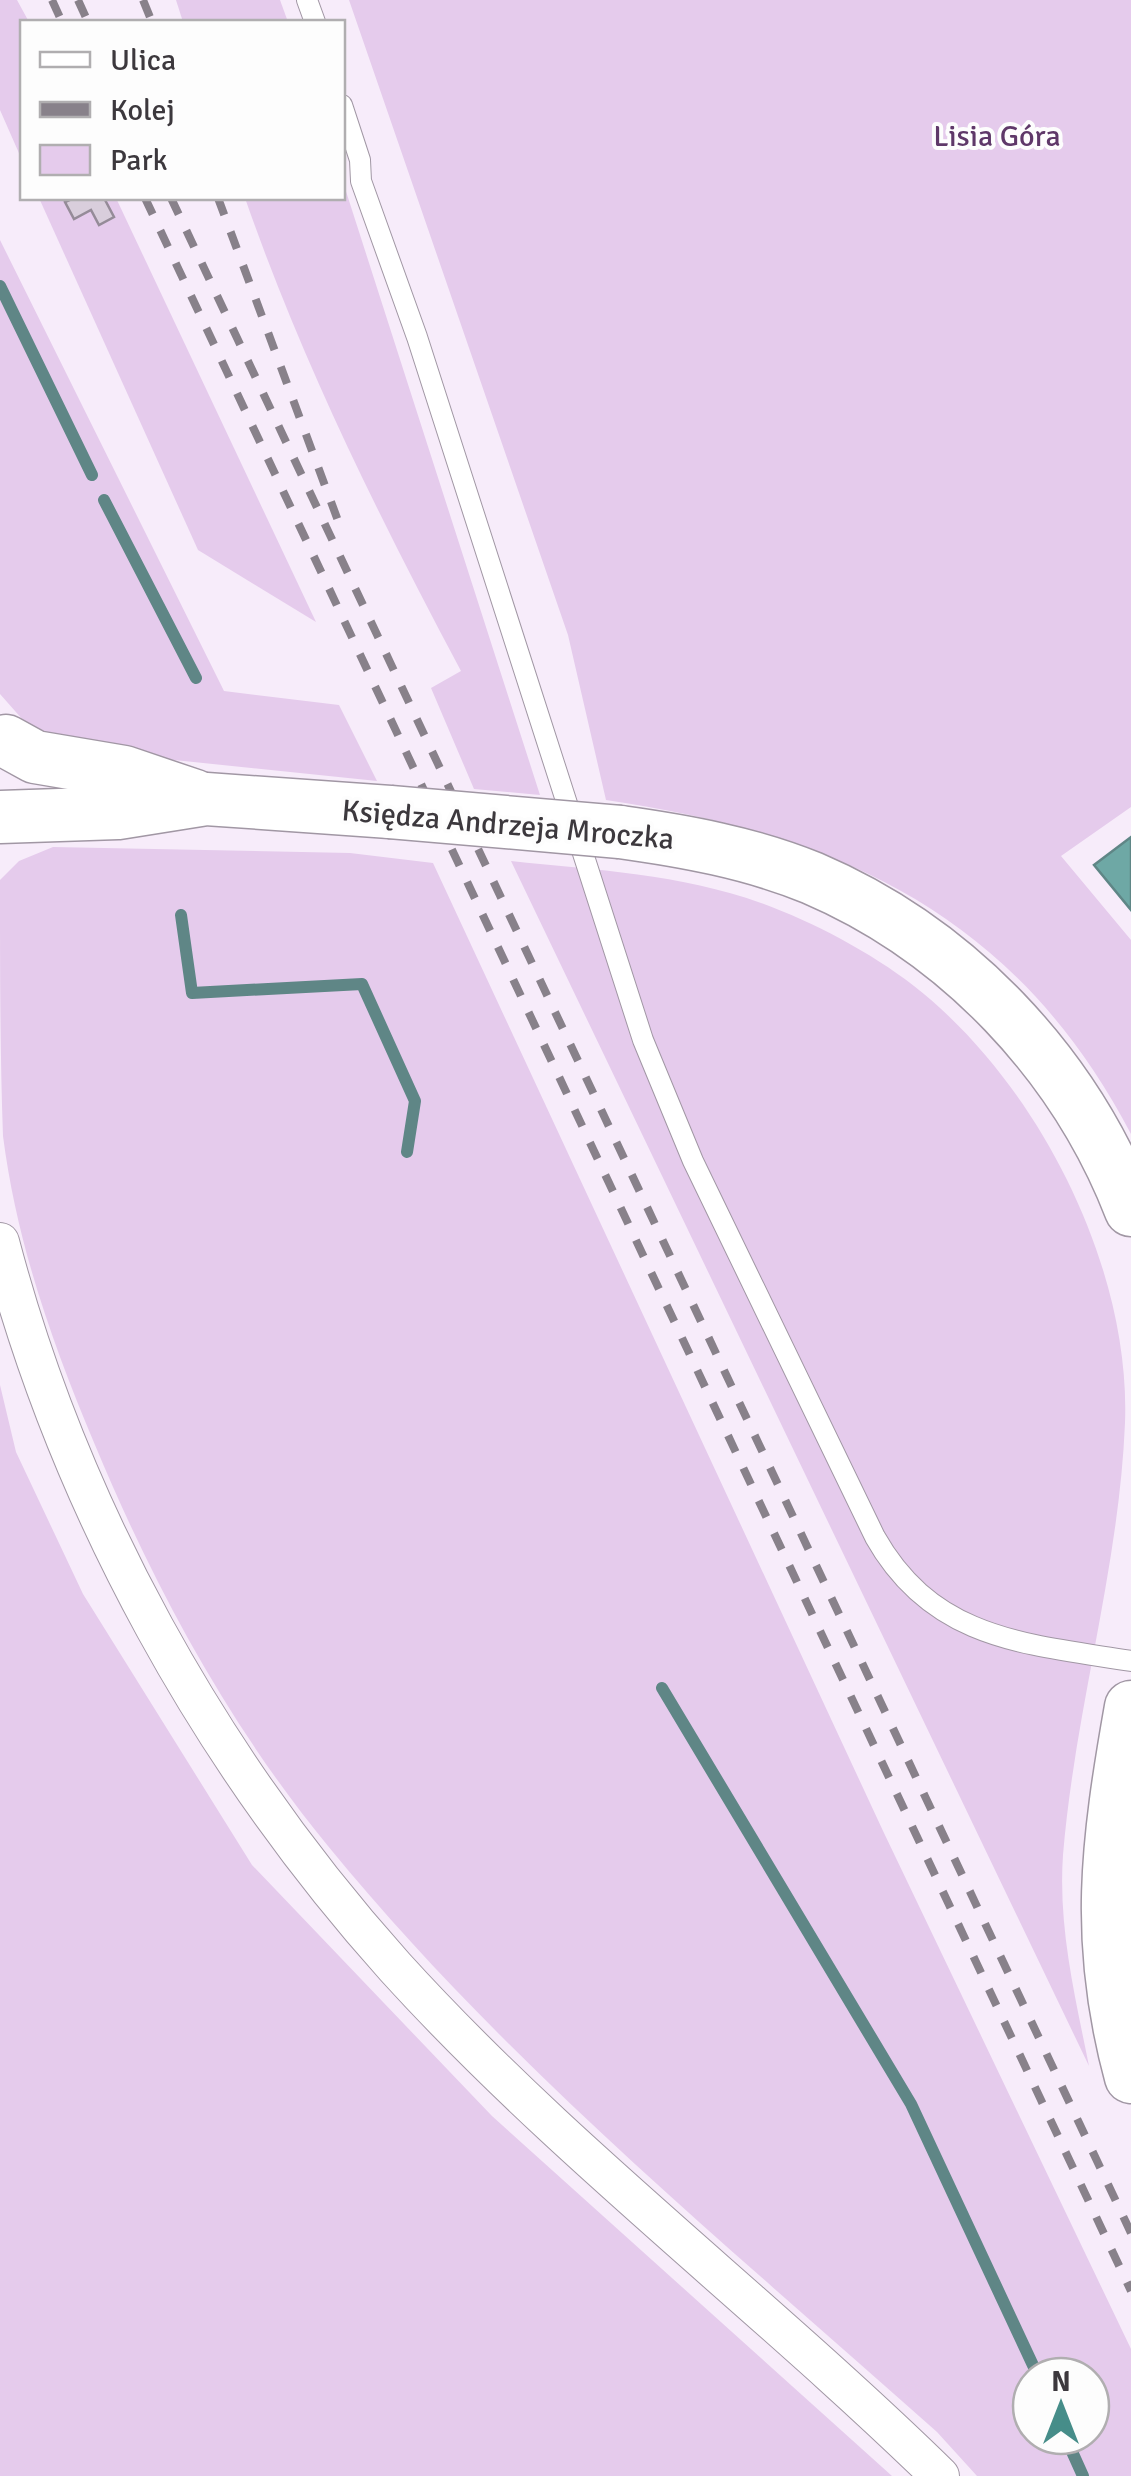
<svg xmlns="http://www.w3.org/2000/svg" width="1131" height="2476" viewBox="0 0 1131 2476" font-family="Signika,sans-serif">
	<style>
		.green { fill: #e5cbec; fill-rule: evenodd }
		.water { fill: #6ea8a5; stroke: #5f8686; stroke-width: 2.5 }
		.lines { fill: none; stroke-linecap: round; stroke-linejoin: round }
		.stream { stroke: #5f8686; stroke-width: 12 }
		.building { fill: #d9cedc; stroke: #958b98; stroke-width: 2.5 }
		.lane-casing { stroke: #a197a4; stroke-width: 22 }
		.street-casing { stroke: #a197a4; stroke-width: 40 }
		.secondary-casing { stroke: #a197a4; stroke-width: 55 }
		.lane { stroke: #fff; stroke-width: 20 }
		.street { stroke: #fff; stroke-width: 38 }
		.secondary { stroke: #fff; stroke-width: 52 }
		.rail { stroke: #88818a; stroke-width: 8; stroke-dasharray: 18 18; stroke-linecap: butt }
		.secondary-bridge-casing { stroke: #a197a4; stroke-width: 55; stroke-linecap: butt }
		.secondary-bridge { stroke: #fff; stroke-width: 52 }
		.labels { text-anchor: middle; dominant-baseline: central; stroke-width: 8; stroke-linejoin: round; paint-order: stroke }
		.park-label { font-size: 30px; fill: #5f3869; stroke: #fdfdfd }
		.street-label { font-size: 30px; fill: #3c383d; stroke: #fdfdfd }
	</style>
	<rect width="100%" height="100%" fill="#f7ecfa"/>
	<g class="green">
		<polygon points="0,0 17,0 29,22 22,22 22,160 0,110"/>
		<polygon points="176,0 280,0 288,22 183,22"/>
		<path d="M349,0h782v807l-70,49 70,84v194c-114,-218 -292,-300 -525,-334l-38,-165z"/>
		<path d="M343,182l197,613 -66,-6 -43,-101 30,-17c-82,-154 -159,-309 -216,-473h97z"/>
		<polygon points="39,198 116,198 316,622 198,550"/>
		<polygon points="0,240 224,691 339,705 377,781 68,749 38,737 0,694"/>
		<path d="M53,847l297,6 83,10 451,970 247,516v127h-154l-40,-44c-210,-187 -431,-368 -609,-586 -98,-119 -174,-259 -233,-401 -42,-100 -78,-200 -92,-309 -3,-83 -3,-172 -3,-256l19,-19zM1031,2376h60v60h-60z"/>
		<path d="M511,861c84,9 170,13 250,42 52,19 109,49 153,83 123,96 217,280 211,437 -6,146 -50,286 -62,432 -5,72 12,141 26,211z"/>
		<polygon points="0,1385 16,1452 83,1594 252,1865 492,2116 892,2476 0,2476"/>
	</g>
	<polygon class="water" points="1131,837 1131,910 1094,865"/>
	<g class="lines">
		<g class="stream">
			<polyline points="0,286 92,475"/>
			<polyline points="104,500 196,678"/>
			<polyline points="181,915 192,993 362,984 415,1101 407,1152"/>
			<polyline points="662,1688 911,2104 1038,2376"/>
			<polyline points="1065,2436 1083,2476"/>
		</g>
	</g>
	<polygon class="building" points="74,198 104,198 114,217 99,225 91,210 74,219 65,202"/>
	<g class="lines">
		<defs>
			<g id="lane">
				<polyline points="307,0 315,22"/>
				<path d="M342,105l18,55 1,21 56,156 226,703 50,121 182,376c58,103 151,107 256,124"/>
			</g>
			<path id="street" d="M0,1242c70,267 211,520 395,725 167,184 368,336 545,509"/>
			<g id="secondary">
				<polyline points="6,741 35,757 124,772 195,796"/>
				<polyline points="0,817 118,813 206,799 390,812"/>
				<path d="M620,832c65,9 131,21 192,46 145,62 262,185 319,332"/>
				<path d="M1131,1707c-24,136 -37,234 0,370"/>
			</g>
		</defs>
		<use href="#lane" class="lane-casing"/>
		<use href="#street" class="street-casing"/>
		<use href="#secondary" class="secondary-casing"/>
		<use href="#lane" class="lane"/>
		<use href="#street" class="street"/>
		<use href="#secondary" class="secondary"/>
		<g class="rail">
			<polyline points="52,0 62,22"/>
			<polyline points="78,0 88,22"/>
			<polyline points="143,0 152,22"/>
			<polyline points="145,198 1131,2291"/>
			<polyline points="171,198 1131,2233"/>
			<polyline points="218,198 340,526"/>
		</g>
		<defs>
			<polyline id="secondary-bridge" points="390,812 620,832"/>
		</defs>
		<use href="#secondary-bridge" class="secondary-bridge-casing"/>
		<use href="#secondary-bridge" class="secondary-bridge"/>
	</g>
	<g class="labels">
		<g class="park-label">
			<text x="997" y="136">Lisia Góra</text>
		</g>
		<g class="street-label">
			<text transform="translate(508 825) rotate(5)">Księdza Andrzeja Mroczka</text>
		</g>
	</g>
	<rect x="20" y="20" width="325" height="180" fill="#fdfdfd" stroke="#b0aeb0" stroke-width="2.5"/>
	<rect x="40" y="52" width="50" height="15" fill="#ffffff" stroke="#b0aeb0" stroke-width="2.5"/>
	<text x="110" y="70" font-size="30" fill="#3c383d">Ulica</text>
	<rect x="40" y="102" width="50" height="15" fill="#88818a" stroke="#b0aeb0" stroke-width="2.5"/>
	<text x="110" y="120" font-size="30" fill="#3c383d">Kolej</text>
	<rect x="40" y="145" width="50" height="30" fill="#e5cbec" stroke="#b0aeb0" stroke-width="2.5"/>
	<text x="110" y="170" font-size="30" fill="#3c383d">Park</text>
	<g transform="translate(1061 2406)"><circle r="48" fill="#fdfdfd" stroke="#b0aeb0" stroke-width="2.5"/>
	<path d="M0-8L18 38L0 25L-18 38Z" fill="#468d89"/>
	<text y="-15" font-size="28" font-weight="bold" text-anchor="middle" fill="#3c383d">N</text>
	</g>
</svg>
